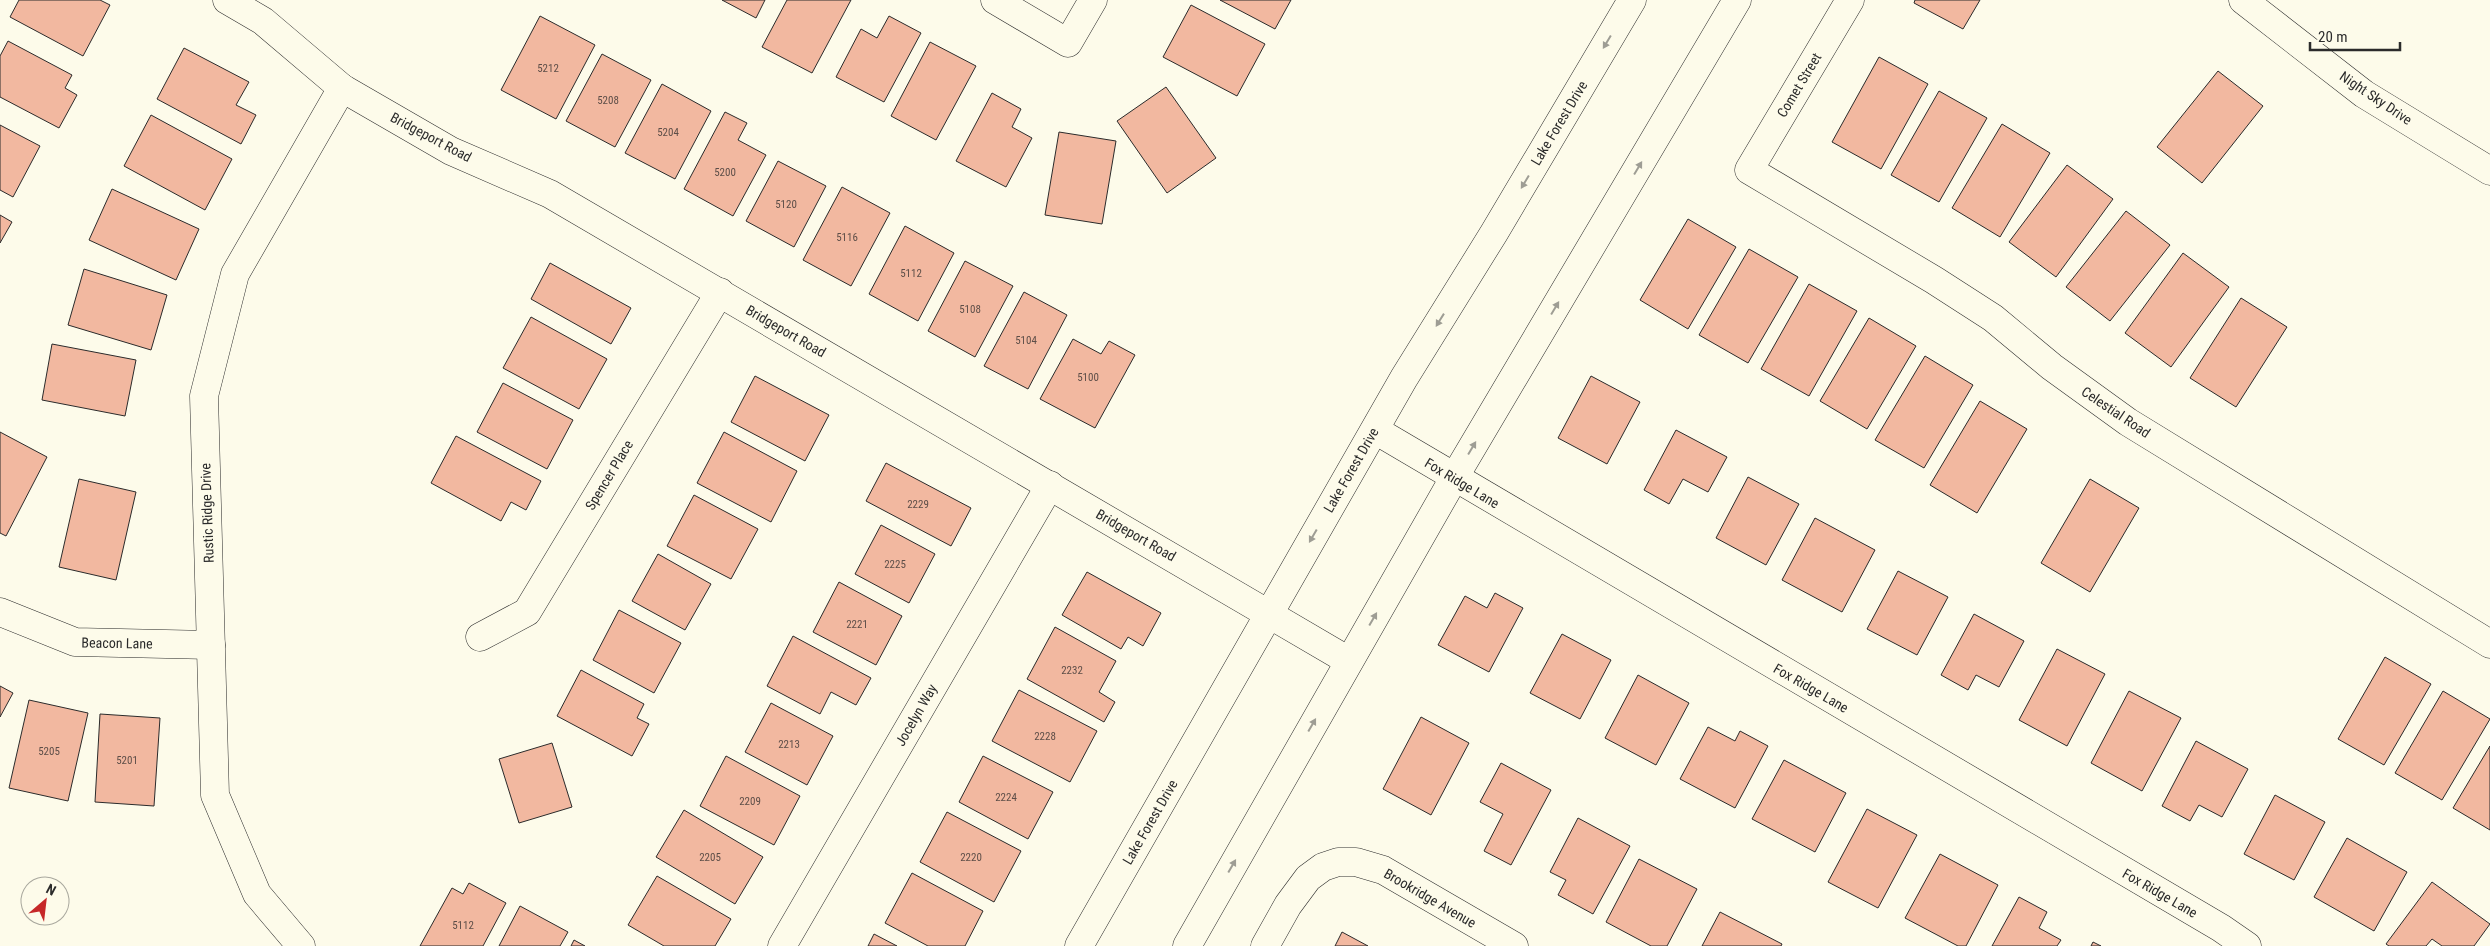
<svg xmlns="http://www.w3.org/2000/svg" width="2490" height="946" viewBox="0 0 2490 946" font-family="'Roboto Condensed',sans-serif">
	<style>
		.building { fill: #f2b8a0; stroke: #2b2b2b }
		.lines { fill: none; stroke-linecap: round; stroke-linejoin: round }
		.minor-casing { stroke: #2b2b2b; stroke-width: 29 }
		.major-casing { stroke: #2b2b2b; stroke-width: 29 }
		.minor { stroke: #fdfbea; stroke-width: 28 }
		.major { stroke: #fdfbea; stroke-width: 28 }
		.oneway { fill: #9e9d94 }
		.labels { text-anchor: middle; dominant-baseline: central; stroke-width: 4; stroke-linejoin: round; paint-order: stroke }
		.number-label { font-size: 11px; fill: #5d4e48 }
		.street-label { font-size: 14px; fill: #2b2b2b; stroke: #fdfbea }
	</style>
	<rect width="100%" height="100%" fill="#fdfbea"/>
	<g class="building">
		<polygon points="19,0 100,0 110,5 83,56 10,17"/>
		<polygon points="722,0 765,0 756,18"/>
		<polygon points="787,0 851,0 812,73 762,47"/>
		<polygon points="1220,0 1291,0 1275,29"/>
		<polygon points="1915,0 1980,0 1963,29 1914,3"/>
		<polygon points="1191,5 1265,44 1237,96 1163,57"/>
		<polygon points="540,16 595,45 556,119 501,90"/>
		<polygon points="889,16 921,33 884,102 836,77 861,29 877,38"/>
		<polygon points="8,41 72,75 65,88 77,95 59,128 0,97 0,56"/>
		<polygon points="930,42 976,66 936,140 891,116"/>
		<polygon points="184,48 249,82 236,105 256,115 241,144 157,99"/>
		<polygon points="602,54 651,80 615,147 566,121"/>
		<polygon points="1879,57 1928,84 1881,169 1832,142"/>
		<polygon points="2218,71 2263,106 2202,183 2157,147"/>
		<polygon points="662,84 711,111 675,179 625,153"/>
		<polygon points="1166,87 1216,158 1167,193 1117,121"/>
		<polygon points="1939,91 1987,118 1939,202 1891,175"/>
		<polygon points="992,93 1021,109 1012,127 1032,138 1006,187 956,161"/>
		<polygon points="725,112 747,123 738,140 766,155 733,216 684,189"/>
		<polygon points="151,115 232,159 205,210 124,166"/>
		<polygon points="2002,124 2050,153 2000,237 1952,208"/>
		<polygon points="0,125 40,146 13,197 0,190"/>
		<polygon points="1059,132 1116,141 1102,224 1045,215"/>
		<polygon points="778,161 826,186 794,247 746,221"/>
		<polygon points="2067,165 2113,199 2056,277 2009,242"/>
		<polygon points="842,187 890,213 851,286 803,260"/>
		<polygon points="112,189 199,229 176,280 89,240"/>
		<polygon points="2126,211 2170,245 2110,321 2066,287"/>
		<polygon points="0,215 12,222 0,243"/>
		<polygon points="1688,219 1736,247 1688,329 1640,300"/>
		<polygon points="905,226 954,253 918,321 869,294"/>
		<polygon points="1749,249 1798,277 1748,363 1699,335"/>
		<polygon points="2183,253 2229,287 2171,367 2125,333"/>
		<polygon points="965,261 1013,286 975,357 928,331"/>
		<polygon points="550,263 631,308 611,344 531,299"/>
		<polygon points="84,269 167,295 151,350 68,325"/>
		<polygon points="1809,284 1857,311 1809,396 1761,369"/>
		<polygon points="1024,292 1067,315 1028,389 984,366"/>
		<polygon points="2241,298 2287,327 2236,407 2190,378"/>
		<polygon points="531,317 607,359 579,409 503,368"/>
		<polygon points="1869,318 1916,346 1867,429 1820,401"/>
		<polygon points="1073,339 1101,354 1109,341 1135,355 1095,428 1040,399"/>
		<polygon points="52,344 136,360 125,416 42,400"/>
		<polygon points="1925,356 1973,385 1924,468 1875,440"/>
		<polygon points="755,376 829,415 805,461 731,422"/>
		<polygon points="1591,376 1640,402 1607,464 1558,438"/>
		<polygon points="503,383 573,420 547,469 477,432"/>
		<polygon points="1980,401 2027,429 1977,513 1930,485"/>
		<polygon points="1676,430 1727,457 1708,492 1683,479 1669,504 1644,490"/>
		<polygon points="0,432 47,457 6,536 0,533"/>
		<polygon points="724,432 797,471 771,522 697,483"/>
		<polygon points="456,436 541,481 526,510 511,502 501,521 431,483"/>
		<polygon points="886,463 971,508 951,546 866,501"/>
		<polygon points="1748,477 1799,504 1766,565 1716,538"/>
		<polygon points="79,479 136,492 116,580 59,567"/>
		<polygon points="2090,479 2139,508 2090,592 2041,563"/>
		<polygon points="694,495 758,529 731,579 667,546"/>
		<polygon points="1815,518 1875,550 1842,612 1782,580"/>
		<polygon points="881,525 935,554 909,603 855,574"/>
		<polygon points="658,554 711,584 685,630 632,601"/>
		<polygon points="1898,571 1948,597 1917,655 1867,629"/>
		<polygon points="1087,572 1161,613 1143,646 1128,637 1121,649 1062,615"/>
		<polygon points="839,582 902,616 876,665 813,632"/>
		<polygon points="1495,593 1523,608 1489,672 1438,645 1465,596 1487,608"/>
		<polygon points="619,610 681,643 654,693 593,660"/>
		<polygon points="1974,614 2024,641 1999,687 1976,675 1968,690 1941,675"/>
		<polygon points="1055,627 1116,661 1099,692 1115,702 1104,722 1027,679"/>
		<polygon points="1562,634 1611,660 1580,719 1530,693"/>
		<polygon points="793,636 871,678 856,705 831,692 820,714 767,686"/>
		<polygon points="2057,649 2105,674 2067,746 2019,720"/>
		<polygon points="2385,657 2431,684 2384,765 2338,739"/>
		<polygon points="581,670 644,704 637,718 649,724 632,756 557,716"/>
		<polygon points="1638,675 1689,703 1656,765 1605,738"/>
		<polygon points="0,686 13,693 0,717"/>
		<polygon points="1019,690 1097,731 1070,782 992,741"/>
		<polygon points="2129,691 2181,718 2142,791 2091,763"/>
		<polygon points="2443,691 2490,719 2442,800 2395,773"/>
		<polygon points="29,700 88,713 68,801 9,788"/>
		<polygon points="771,703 833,736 807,785 745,752"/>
		<polygon points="100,714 160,718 154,806 95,802"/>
		<polygon points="1421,717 1469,743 1431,815 1383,789"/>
		<polygon points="1708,727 1735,741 1740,731 1768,746 1735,808 1680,779"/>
		<polygon points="2196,741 2248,769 2222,817 2199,805 2190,821 2162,806"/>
		<polygon points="552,743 572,807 519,823 499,759"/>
		<polygon points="2490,746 2490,830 2453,808"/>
		<polygon points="726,756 800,796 774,845 700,806"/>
		<polygon points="983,756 1053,792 1028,839 959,802"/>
		<polygon points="1784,760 1846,793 1815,852 1752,819"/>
		<polygon points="1501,763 1551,790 1511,865 1484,851 1503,814 1480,802"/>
		<polygon points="2275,795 2325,822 2294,880 2244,854"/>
		<polygon points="1867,809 1917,835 1878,908 1828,882"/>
		<polygon points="684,810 763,857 735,904 656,857"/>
		<polygon points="947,812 1021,851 994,902 920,862"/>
		<polygon points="1578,818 1630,846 1593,914 1558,895 1566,880 1550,872"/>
		<polygon points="2347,838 2407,872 2374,931 2314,897"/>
		<polygon points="1940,854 1998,885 1966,946 1958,946 1905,918"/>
		<polygon points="1639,859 1697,889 1667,946 1651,946 1606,922"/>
		<polygon points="912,873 983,911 965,946 928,946 885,923"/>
		<polygon points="657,876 731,919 715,946 664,946 628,925"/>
		<polygon points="2432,882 2490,924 2474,946 2442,946 2432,939 2426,946 2389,946 2386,944"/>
		<polygon points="469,883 506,903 483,946 420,946 452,888 463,894"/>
		<polygon points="2019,897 2047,912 2039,928 2061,940 2057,946 1992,946"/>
		<polygon points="520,906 568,932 560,946 499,946"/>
		<polygon points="1720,912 1782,944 1781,946 1702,946"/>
		<polygon points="1342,932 1368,946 1335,946"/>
		<polygon points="874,934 897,946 868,946"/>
		<polygon points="574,940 585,946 571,946"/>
		<polygon points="2093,942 2101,946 2091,946"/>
	</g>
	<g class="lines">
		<defs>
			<g id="minor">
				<polyline points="227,0 263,21 342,88 451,151 550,194 1349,661"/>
				<polyline points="995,0 1068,43 1093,0"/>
				<polyline points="1850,0 1749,170 1934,280 1993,318 2052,367 2128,422 2490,644"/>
				<polyline points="2243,0 2364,94 2490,171"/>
				<polyline points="1375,430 2221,928 2247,946"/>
				<polyline points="0,612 75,642 211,645"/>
				<polyline points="480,637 527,612 720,292"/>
				<polyline points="301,946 257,894 215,795 204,396 235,274 342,88"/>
				<polyline points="782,946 1050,485"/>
				<polyline points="1265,946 1288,905 1308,878 1323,867 1338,862 1356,862 1383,870 1514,946"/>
			</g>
			<g id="major">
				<polyline points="1079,946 1404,378 1494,233 1632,0"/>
				<polyline points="1187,946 1454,478 1737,0"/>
			</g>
		</defs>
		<use href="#minor" class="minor-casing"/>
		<use href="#major" class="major-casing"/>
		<use href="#minor" class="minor"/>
		<use href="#major" class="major"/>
	</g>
	<defs><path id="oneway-solid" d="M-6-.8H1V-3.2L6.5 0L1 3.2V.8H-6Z" transform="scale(1.25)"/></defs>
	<g class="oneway">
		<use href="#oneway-solid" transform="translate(1607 42) rotate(121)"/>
		<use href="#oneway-solid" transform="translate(1638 168) rotate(-59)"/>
		<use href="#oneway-solid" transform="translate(1525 182) rotate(121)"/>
		<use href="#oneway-solid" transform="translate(1555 308) rotate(-59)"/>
		<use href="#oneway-solid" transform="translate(1440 320) rotate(122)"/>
		<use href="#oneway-solid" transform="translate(1472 448) rotate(-59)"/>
		<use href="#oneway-solid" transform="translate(1313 536) rotate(120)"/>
		<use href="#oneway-solid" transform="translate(1373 619) rotate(-60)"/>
		<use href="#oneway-solid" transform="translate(1312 725) rotate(-60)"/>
		<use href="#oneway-solid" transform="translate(1232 866) rotate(-60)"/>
	</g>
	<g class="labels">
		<g class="number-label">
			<text x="548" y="68">5212</text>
			<text x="608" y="100">5208</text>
			<text x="668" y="132">5204</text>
			<text x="725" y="172">5200</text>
			<text x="786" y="204">5120</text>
			<text x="847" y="237">5116</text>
			<text x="911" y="273">5112</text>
			<text x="970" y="309">5108</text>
			<text x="1026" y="340">5104</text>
			<text x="1088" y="377">5100</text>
			<text x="918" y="504">2229</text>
			<text x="895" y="564">2225</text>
			<text x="857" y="624">2221</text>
			<text x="1072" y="670">2232</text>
			<text x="1045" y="736">2228</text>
			<text x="789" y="744">2213</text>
			<text x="49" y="751">5205</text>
			<text x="127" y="760">5201</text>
			<text x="1006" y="797">2224</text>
			<text x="750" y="801">2209</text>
			<text x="710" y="857">2205</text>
			<text x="971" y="857">2220</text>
			<text x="463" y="925">5112</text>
		</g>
		<g class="street-label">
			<text transform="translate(1799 85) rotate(-59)">Comet Street</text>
			<text transform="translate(2376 98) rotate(34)">Night Sky Drive</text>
			<text transform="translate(1559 123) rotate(-59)">Lake Forest Drive</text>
			<text transform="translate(431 137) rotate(28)">Bridgeport Road</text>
			<text transform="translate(786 331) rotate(30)">Bridgeport Road</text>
			<text transform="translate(2116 412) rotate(34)">Celestial Road</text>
			<text transform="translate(1351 470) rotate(-60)">Lake Forest Drive</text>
			<text transform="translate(609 475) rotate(-59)">Spencer Place</text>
			<text transform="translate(1462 483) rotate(31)">Fox Ridge Lane</text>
			<text transform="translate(207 513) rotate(-92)">Rustic Ridge Drive</text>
			<text transform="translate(1136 535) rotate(30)">Bridgeport Road</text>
			<text transform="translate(117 643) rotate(1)">Beacon Lane</text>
			<text transform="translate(1811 688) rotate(30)">Fox Ridge Lane</text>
			<text transform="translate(916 715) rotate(-60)">Jocelyn Way</text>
			<text transform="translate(1150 822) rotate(-60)">Lake Forest Drive</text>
			<text transform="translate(2160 893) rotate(30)">Fox Ridge Lane</text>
			<text transform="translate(1430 898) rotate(30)">Brookridge Avenue</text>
		</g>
	</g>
	<g transform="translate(45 901) rotate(28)"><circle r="24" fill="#fdfbea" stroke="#a9a89e"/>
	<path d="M0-4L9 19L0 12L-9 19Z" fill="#c62828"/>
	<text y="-8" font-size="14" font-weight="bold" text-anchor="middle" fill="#2b2b2b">N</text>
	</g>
	<path d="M2310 42v8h90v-8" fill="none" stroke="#2b2b2b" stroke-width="2.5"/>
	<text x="2318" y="42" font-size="15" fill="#2b2b2b" stroke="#fdfbea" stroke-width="4" paint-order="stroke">20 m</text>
</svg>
